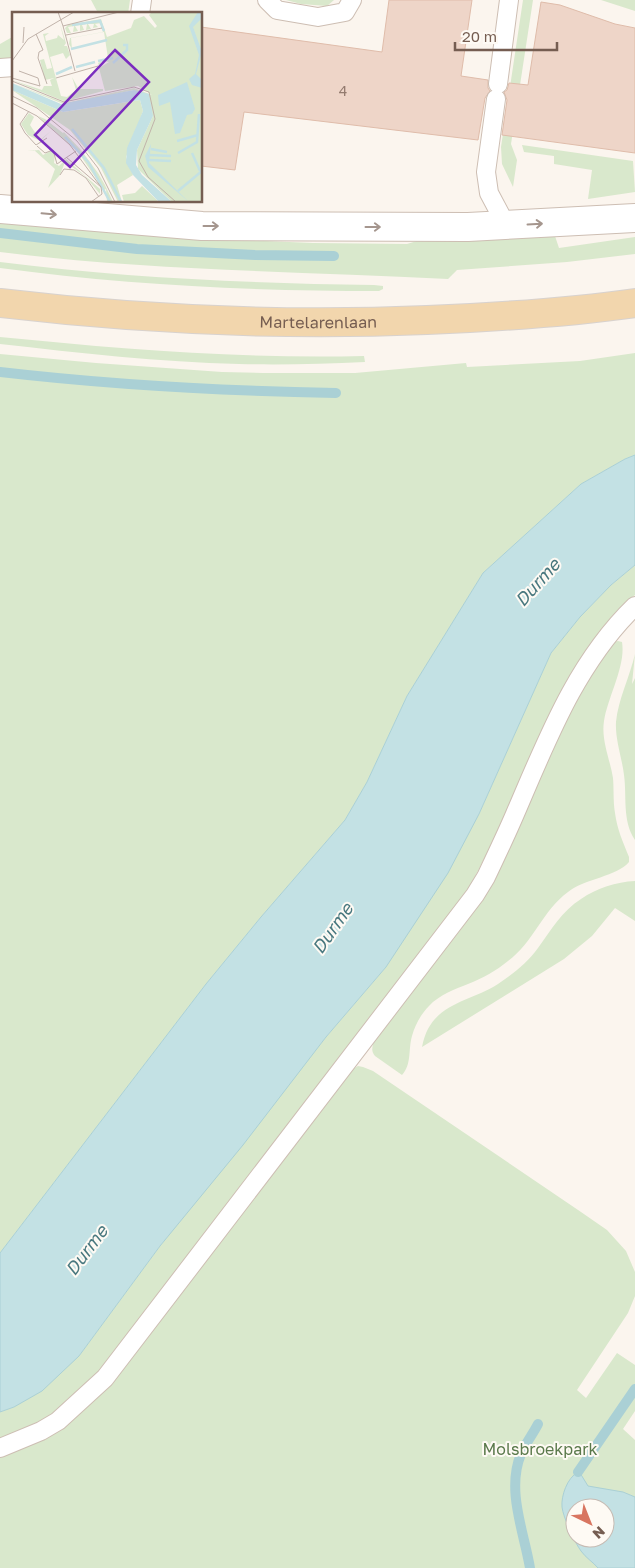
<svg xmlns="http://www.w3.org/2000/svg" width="635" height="1568" viewBox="0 0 635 1568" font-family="'Golos Text',sans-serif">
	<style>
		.green { fill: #d9e8cc; fill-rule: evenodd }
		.water { fill: #c3e1e4; stroke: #aad0d5; fill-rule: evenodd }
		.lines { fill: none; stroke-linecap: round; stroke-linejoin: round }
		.stream { stroke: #aad0d5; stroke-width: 10 }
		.building { fill: #eed5c8; stroke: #dfbcaa }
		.lane-casing { stroke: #cdbeb3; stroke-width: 20 }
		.street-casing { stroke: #cdbeb3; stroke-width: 30 }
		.primary-casing { stroke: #d8d2ce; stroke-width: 30 }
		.lane { stroke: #fff; stroke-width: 18 }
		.street { stroke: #fff; stroke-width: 28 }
		.primary { stroke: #f2d6ad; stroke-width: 28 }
		.oneway { stroke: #a5968e }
		.labels { text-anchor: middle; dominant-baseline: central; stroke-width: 4; stroke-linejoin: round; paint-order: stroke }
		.number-label { font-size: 14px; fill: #937b6f }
		.street-label { font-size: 16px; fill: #755d51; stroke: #fefaf4 }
		.park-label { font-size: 16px; fill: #5a794b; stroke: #fefaf4 }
		.water-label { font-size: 18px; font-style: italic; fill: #49787f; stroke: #fefaf4 }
		.inset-river { fill: none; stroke: #c3e1e4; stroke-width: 2.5 }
		.inset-road { fill: none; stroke: #c1b3aa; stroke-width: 1 }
		.view { fill: #7b2cbf; fill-opacity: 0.15; stroke: #7b2cbf; stroke-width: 2.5 }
		.inset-edge { fill: none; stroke: #755d51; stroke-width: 2.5 }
	</style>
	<rect width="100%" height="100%" fill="#fbf5ee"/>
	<g class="green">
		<polygon points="91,0 130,0 128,14 97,14 98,13"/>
		<polygon points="286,0 334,0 327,6 301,4"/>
		<polygon points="523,0 533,0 511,144 517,160 513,187 502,164 501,147"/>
		<polygon points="601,0 635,0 635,11"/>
		<polygon points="14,36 14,59 0,60 0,44"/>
		<polygon points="522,145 633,161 635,192 588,199 592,170 554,164 554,156 524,152"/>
		<path d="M0,217l36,5 22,6 134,10 121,5 94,1 23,-7 122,-5 3,4 4,12 76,-11v17l-68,8 -110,8 -9,9c-150,-8 -299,-8 -448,-27z"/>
		<path d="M0,262c124,16 249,21 374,23l9,1v3l-4,2c-127,0 -253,-6 -379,-23z"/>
		<path d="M0,337c121,12 242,22 364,19l1,6c-42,2 -84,3 -126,2 -80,-2 -159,-11 -239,-20z"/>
		<polygon points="635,353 635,455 625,459 581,484 483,573 407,696 367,782 345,820 261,917 206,984 0,1253 0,354 96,363 222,372 263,373 355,373 466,363 467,367 580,361"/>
		<path d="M635,565v30c-7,6 -14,12 -20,18 -14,15 -25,32 -35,49 -49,77 -74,167 -122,244l-198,255 -163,213 -47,43 -50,22v-27l14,-5 65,-51 81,-110 166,-209 60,-70 93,-153 72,-161 29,-36 31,-32z"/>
		<path d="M618,641l4,1c4,24 -14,54 -18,79 -3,19 6,38 9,57 1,11 0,23 2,35 2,16 8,29 14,44v5c-11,14 -45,17 -61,30 -25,18 -35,51 -60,69 -12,10 -25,17 -40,23 -13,5 -29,11 -39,22 -8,8 -14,19 -17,30 -4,14 0,28 -10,39l-27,-19c-4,-5 -3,-8 -1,-15l95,-124 106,-216 38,-59z"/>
		<path d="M635,654l-3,30 3,-6v162c-13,-19 -8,-44 -11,-65 -2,-17 -9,-36 -8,-53 2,-22 14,-46 19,-68z"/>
		<path d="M635,881v40l-20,-13 -23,28 -28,23 -142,88c8,-44 46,-44 76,-63 15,-10 30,-22 40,-36 13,-18 24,-37 43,-49 16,-11 35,-17 54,-18z"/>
		<path d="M358,1066l5,1 10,4 208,141 26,18 19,21 9,21v24l-7,17 -51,77 9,8 31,-45 18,12v46l-12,18 12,11v128h-635v-112c46,-13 73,-36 108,-69l243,-317zM575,1508h30v30h-30z"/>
	</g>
	<g class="water">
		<polygon points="635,455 635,565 611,585 580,617 551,653 479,814 448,873 386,967 326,1037 243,1145 160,1246 79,1356 42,1391 14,1407 0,1412 0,1253 206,984 261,917 345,820 367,782 407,696 483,573 581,484 625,459"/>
		<path d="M578,1472l2,1 8,13 35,6 12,5v71h-37c-5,-6 -12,-10 -17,-17 -6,-8 -18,-34 -19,-44 -1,-11 5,-29 16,-35zM575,1508h30v30h-30z"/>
	</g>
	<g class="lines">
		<g class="stream">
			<polyline points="0,233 137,249 255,255 334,256"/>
			<path d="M0,372c112,13 223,19 336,21"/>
			<polyline points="578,1472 635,1389"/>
			<path d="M530,1568c-6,-36 -24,-78 -9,-114 4,-10 12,-20 17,-30"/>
		</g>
	</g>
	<g class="building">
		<polygon points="389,0 472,0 461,76 488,80 488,88 490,91 485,98 478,140 244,112 235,170 201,166 201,27 382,52"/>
		<polygon points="541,2 560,5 615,24 635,28 635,153 502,135 507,100 504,92 507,90 509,83 528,85"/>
	</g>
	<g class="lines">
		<defs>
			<g id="lane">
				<polyline points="267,0 277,10 318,17 345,12 352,0"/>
				<polyline points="140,14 142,0"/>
				<polyline points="0,68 14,67"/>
				<polyline points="498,84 509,0"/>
				<polyline points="496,99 486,172 489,193 506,225"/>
				<path d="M0,1448l41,-17 17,-10 47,-43 370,-483 11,-18c10,-21 20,-42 29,-63 32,-74 61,-151 120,-208"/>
			</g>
			<polyline id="street" points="0,209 202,226 468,227 635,218"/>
			<g id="primary">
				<path id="s1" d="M0,303c143,17 283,23 427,17 70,-3 139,-7 208,-17"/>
			</g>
		</defs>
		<use href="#lane" class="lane-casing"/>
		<use href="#street" class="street-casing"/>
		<use href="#primary" class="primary-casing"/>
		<use href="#lane" class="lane"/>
		<use href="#street" class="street"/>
		<use href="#primary" class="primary"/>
	</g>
	<defs><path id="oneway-shaft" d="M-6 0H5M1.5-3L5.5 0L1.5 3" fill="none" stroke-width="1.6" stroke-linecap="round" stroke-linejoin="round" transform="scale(1.25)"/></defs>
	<g class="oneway">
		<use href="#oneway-shaft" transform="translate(49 214) rotate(5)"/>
		<use href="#oneway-shaft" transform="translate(535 224) rotate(-3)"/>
		<use href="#oneway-shaft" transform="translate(211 226)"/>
		<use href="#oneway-shaft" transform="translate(373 227)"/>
	</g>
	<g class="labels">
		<g class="number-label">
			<text x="343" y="90">4</text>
		</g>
		<g class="street-label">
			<text stroke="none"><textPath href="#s1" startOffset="319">Martelarenlaan</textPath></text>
		</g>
		<g class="park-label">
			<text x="540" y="1449">Molsbroekpark</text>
		</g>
		<g class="water-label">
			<text transform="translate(537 582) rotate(-48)">Durme</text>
			<text transform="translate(332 928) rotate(-55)">Durme</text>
			<text transform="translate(86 1250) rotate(-53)">Durme</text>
		</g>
	</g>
	<g transform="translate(12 12)">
		<rect width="190" height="190" fill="#fbf5ee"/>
		<path d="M140,0h50v190h-30l-34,-33 -1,-19 16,-34 -19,-26 -68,15 -54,-22 53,20 69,-15 18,7 -14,-9 -33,5 -6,-23 10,-6 -7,-1 -3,5 -1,-3 10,-5 -4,-26 -33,6 1,11 -3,-5 1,-6 33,-6 -2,-9 -6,1 3,3 -5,1 1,-4h-6l3,5 -5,1 1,-6 -5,1 2,5 -4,1v-6l-5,1 3,5 -5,1 1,-6 -6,1 3,6h-4l-2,-5 3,-3 33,-6 6,18 24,-9 3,-8 10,-4 11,12 2,-2 -8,-11zM48,12l6,19 -2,3h3l3,9 -4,4 -3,-6 -13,4 11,39 6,1 9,-7 -4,-13 6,11 -5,8 -7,6 -54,-22 30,10 2,-4h8l-2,-6 4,-2 -9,2 -5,-20 4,-1 3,10 5,-1 -9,-34 6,-1 -4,3 1,5 11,-3 1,-3 6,5zM67,77h24v2l-33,9zM0,78l51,22 77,-12 3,11 -17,46 7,18 -16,10 5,17h-4l-17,-34 -31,-38zM17,101l5,4 -4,8 10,15 11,-9 -11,10 -12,-6 -7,-11zM26,104l7,3 18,14 1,-1 17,18 17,23 7,12 8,17h-6l-1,-13 -2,1 -26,-38zM22,138l-7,1 12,-1 4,5 8,-4 4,2 -1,10 5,3 7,-7 34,30v5l-15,-18 -20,-14 -5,13 -12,13 7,-19zM130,174l17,16h-35l-2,-7 13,-2z" fill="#d9e8cc"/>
		<path d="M186,0h4v6l-9,9 9,25 -6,22 6,6v8l-10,-3 -3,-6 6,-5 4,-19 -10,-29zM175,70l8,27 -3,5 -5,1 -7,18 -5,1 -5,-32 -11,4 -1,-11zM0,71l49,21 73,-14 15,4 4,22 -16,34 -1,15 6,10 30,27h-13l-26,-27 -7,-12 1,-15 16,-37 -3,-11 -77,12 -51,-22zM139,132l-2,19 40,39 -41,-35 -3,-11z" fill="#c3e1e4"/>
		<path class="inset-river" d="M60,13l28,-4 4,10M59,37l36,-9M86,49l15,-3M101,51l14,-13v-5h-4M64,55l19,-5M44,62l16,-7M60,117l32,39 17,34M53,125l24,26 21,39M165,129l21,-6M139,137l16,3M166,141l19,-11 2,-28M180,141l8,18M137,143l22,1M137,148l22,1M166,179l24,-20"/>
		<path class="inset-road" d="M46,0l5,14 56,-14M51,14l12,45M24,22l7,16 -4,2 -1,6 9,26M54,23l36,-7M11,31l1,-16M0,49l16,-22 46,-27M0,66l28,8 -2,-8 -19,-7M44,66l42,-12M0,69l52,21 70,-15 15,5 6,27 -16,42 9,16 28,25M0,84l25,12 40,33 21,27 17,34M0,91l25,13 33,29 31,42M17,99l-9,13 5,9 11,12 11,-7M25,134l8,7 8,-3 4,14 19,-13M54,145l35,30 1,7 -11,8M48,163l4,-6 10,1 12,8 13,19"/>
		<path class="view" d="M103,38l34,32 -79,85 -35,-32z"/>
		<rect width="190" height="190" class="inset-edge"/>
	</g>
	<g transform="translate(590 1523) rotate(137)"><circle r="24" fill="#fefaf4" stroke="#c7bbb3"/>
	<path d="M0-4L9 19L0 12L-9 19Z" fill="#d87560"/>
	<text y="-8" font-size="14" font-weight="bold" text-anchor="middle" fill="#755d51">N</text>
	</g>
	<path d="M455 42v8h102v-8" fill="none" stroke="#755d51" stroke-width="2.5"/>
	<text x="462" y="42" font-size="15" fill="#755d51" stroke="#fefaf4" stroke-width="4" paint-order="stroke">20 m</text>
</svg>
